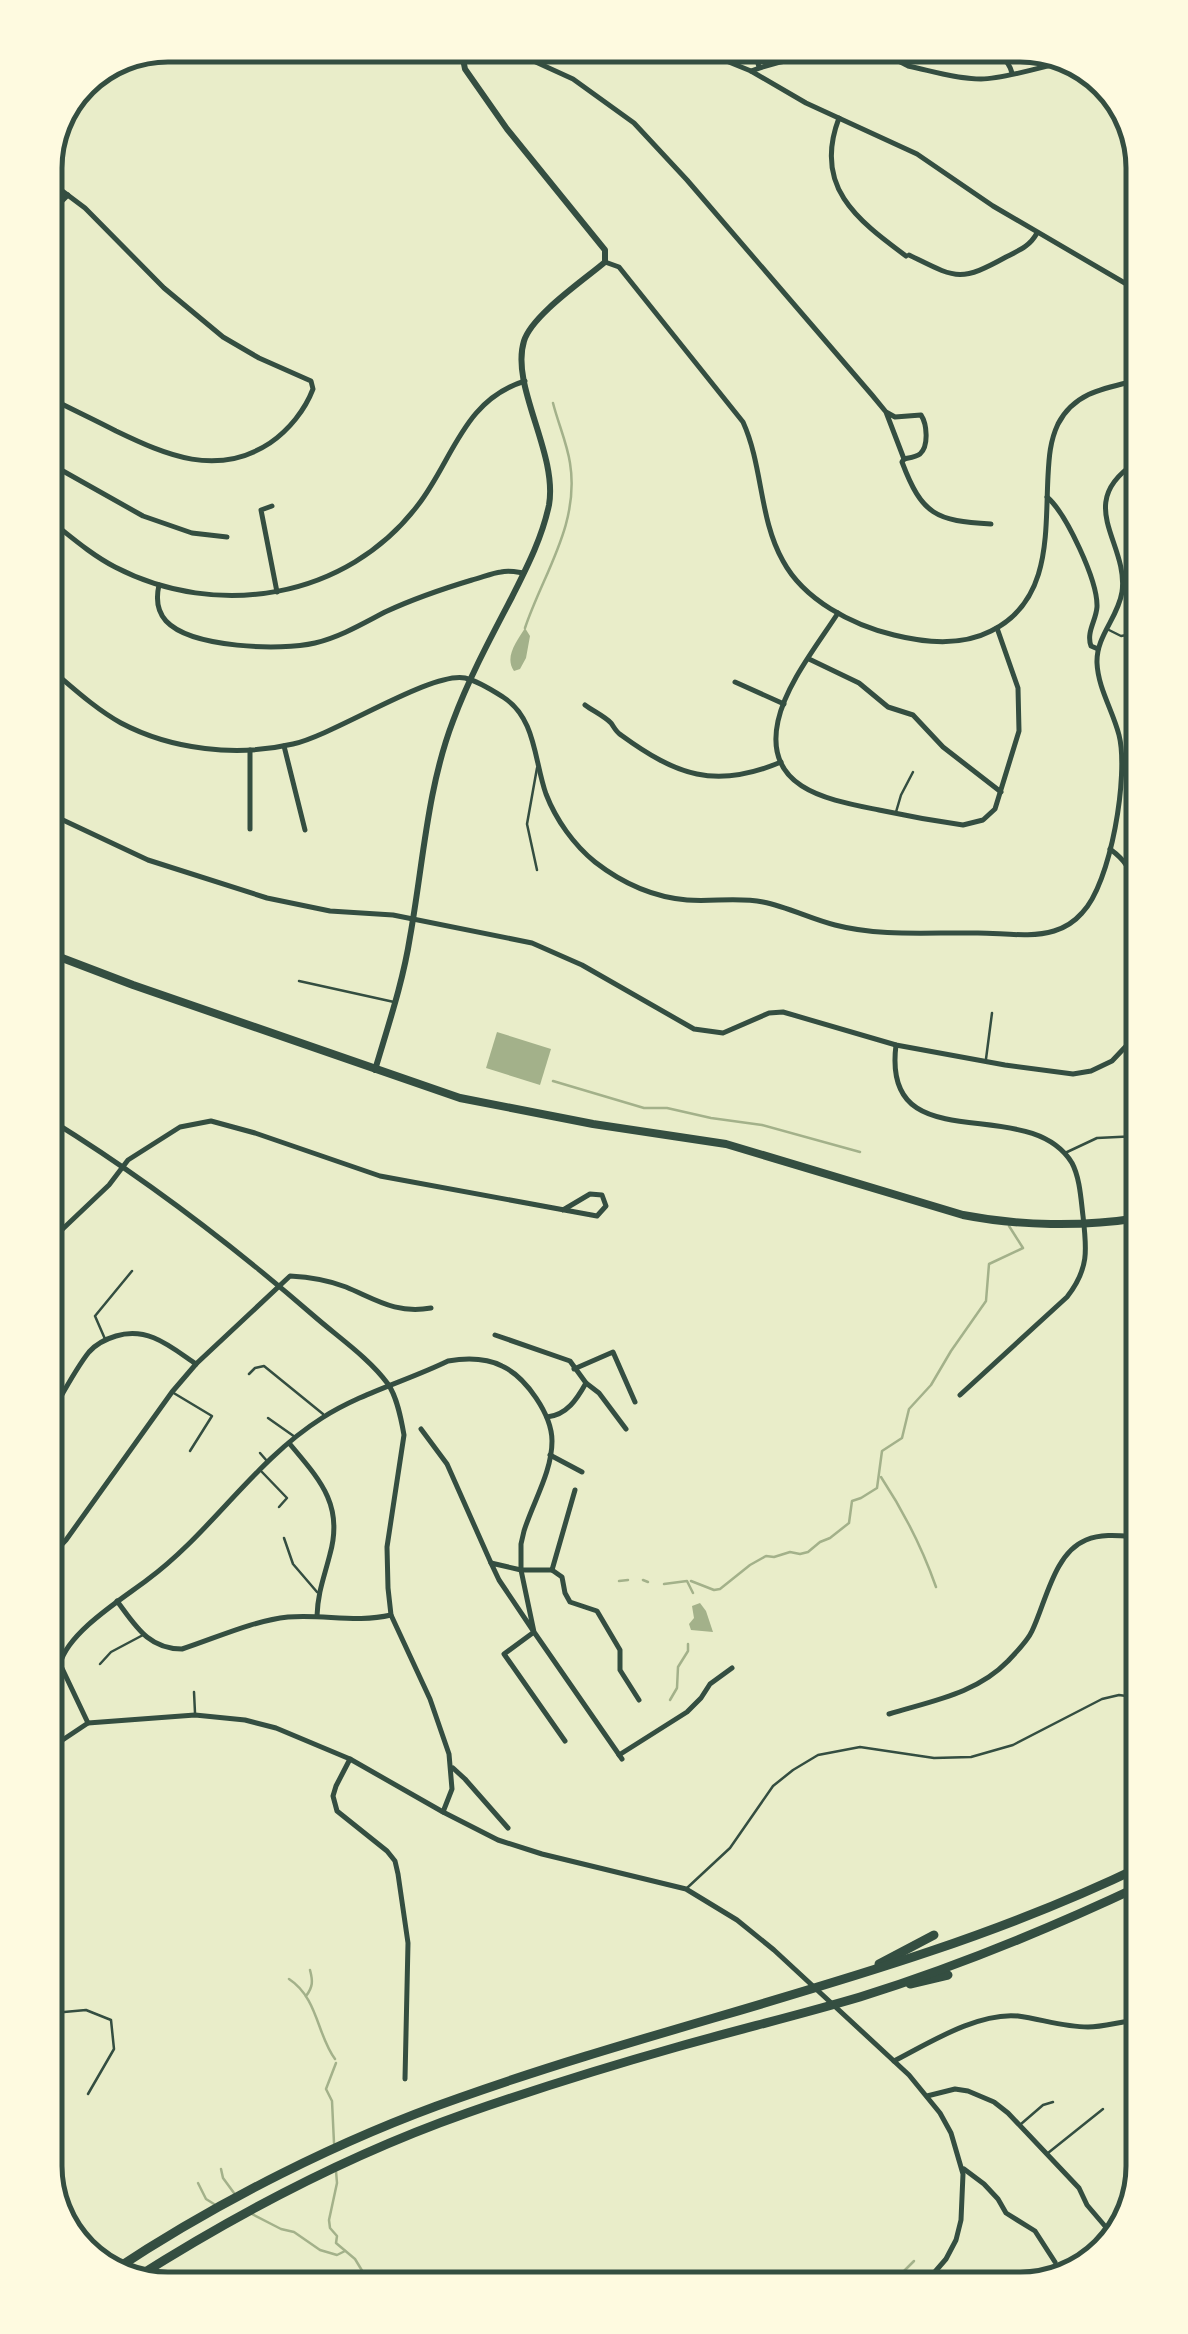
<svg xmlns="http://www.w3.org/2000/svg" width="1188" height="2334" viewBox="0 0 1188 2334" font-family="Jost,sans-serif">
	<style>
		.water { fill: #a3b18a }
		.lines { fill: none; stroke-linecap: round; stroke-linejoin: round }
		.stream { stroke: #a3b18a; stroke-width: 2.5 }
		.service { stroke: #344e41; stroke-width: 2.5 }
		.minor { stroke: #344e41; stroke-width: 5 }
		.tertiary { stroke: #344e41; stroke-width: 6 }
		.primary { stroke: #344e41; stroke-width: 8 }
		.motorway { stroke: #344e41; stroke-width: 9 }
		.rim { fill: none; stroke: #344e41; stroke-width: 5 }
	</style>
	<rect width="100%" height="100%" fill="#e9edc9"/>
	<g class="water">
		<path d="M525,628l5,8 -4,22 -6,11 -6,2c-10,-14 3,-30 11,-43z"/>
		<polygon points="497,1032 551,1049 540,1085 486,1068"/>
		<polygon points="700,1603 706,1611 713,1632 691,1630 689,1624 694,1618 692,1606"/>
	</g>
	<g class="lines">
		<g class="stream">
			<path d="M525,628c18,-54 55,-104 45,-165 -3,-20 -12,-40 -17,-60"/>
			<polyline points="553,1081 644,1108 667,1108 711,1118 762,1125 860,1152"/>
			<path d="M881,1477c23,35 41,70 55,110"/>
			<polyline points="643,1580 648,1582"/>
			<polyline points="619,1581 628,1580"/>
			<polyline points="691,1581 714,1590 720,1589 750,1565 766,1556 774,1557 790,1552 800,1554 808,1552 820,1542 830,1538 849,1523 852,1501 861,1498 877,1488 882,1451 902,1438 909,1409 931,1385 951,1351 986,1301 989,1264 1023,1248 1009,1226"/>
			<polyline points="664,1584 687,1581 693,1593"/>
			<polyline points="670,1700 677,1688 678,1667 688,1651 688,1644"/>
			<path d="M289,1979c29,19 28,56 46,80"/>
			<path d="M306,1996c7,-9 7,-15 4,-26"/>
			<polyline points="334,2143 332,2101 326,2089 336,2063"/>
			<polyline points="221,2169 223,2178 234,2193"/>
			<polyline points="336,2171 337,2183 329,2220 330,2228 337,2236 336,2243 355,2259 372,2287"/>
			<polyline points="198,2183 206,2199 214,2204"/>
			<polyline points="250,2213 281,2229 294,2232 320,2250 337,2255 345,2251"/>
			<polyline points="894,2281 914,2261"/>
		</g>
		<g class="service">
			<polyline points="1135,532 1136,532"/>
			<polyline points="1109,630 1121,636 1132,634 1136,625"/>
			<polyline points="896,812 901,795 913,772"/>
			<polyline points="537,870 527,824 537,768"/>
			<polyline points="299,981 394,1002"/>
			<polyline points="986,1059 992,1013"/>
			<polyline points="1065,1153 1097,1138 1138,1136"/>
			<polyline points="105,1339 95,1316 132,1271"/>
			<polyline points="249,1374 255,1368 264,1366 323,1414"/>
			<polyline points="172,1392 212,1416 190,1451"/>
			<polyline points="268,1418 295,1437"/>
			<polyline points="260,1453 267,1461"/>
			<polyline points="262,1472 287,1498 279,1507"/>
			<polyline points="284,1538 293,1564 317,1592"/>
			<polyline points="52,1644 58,1661"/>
			<polyline points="100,1664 111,1652 143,1635"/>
			<polyline points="194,1692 195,1713"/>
			<polyline points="687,1888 730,1848 773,1786 793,1770 818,1755 860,1747 934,1758 971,1757 1013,1745 1102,1699 1119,1695 1141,1698"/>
			<polyline points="53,2013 86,2010 111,2020 114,2049 88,2094"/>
			<polyline points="1021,2124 1043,2105 1053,2102"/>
			<polyline points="1048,2153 1103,2109"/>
		</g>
		<g class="minor">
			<path d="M492,45l35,13 46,21 61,44 53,57 185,215 14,17 18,47c4,-1 12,-2 16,-5 9,-8 7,-30 1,-39l-26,2 -9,-5"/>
			<polyline points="687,45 751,71 806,103 917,154 993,206 1135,289"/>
			<polyline points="753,45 759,67"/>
			<path d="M975,45c16,7 32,9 37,28"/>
			<polyline points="462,54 478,45"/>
			<path d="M751,71c40,-15 120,-28 157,-5 24,5 49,13 73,13 24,0 63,-13 88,-18"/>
			<path d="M839,118c-26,68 17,101 67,138"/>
			<path d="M45,178l40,30 79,80 59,49 36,21 52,23 2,8c-8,21 -24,41 -43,54 -53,35 -104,12 -154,-12 -23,-12 -47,-23 -70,-35"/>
			<polyline points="45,214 57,206 68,195"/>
			<path d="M909,255c47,23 50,28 97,2 14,-7 24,-11 31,-24"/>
			<path d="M605,262l14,5 124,155c20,44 16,97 40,139 21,39 69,64 111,74 32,8 68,11 97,-4 61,-30 54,-98 57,-155 1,-19 2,-35 10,-52 16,-31 46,-36 77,-43"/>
			<path d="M904,459l-2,3c20,53 34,59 89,62"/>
			<polyline points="47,462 143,516 192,533 227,537"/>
			<path d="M1047,497c19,16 51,84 50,110 -1,14 -11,25 -6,39l7,3"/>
			<polyline points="272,506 261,510 277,592"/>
			<path d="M47,518c22,17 43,36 68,49 102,53 232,32 303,-62 35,-45 45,-105 107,-124"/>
			<path d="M159,585c-3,13 -2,26 7,36 25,27 115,30 149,22 25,-6 47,-19 70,-31 28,-13 57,-23 87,-32 9,-2 20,-7 29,-8 8,-2 16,0 23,1"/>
			<path d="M838,613c-20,31 -52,71 -60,108 -15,69 52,79 101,89 28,6 56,11 84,15l20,-5 12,-11 24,-78 -1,-43 -21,-60"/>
			<polyline points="809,659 859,683 888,707 913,715 943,747 1001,792"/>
			<path d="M47,666c24,20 47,42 74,57 51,27 116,34 172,21 41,-9 139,-73 172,-66 13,3 27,12 38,19 33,21 31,63 43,97 10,26 28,51 49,68 27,21 58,35 92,38 25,2 51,-3 76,2 25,5 48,17 72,23 46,12 96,7 143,8 24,0 53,5 76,-2 10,-3 21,-10 28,-18 29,-29 47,-139 37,-178 -6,-24 -21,-47 -22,-72 -1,-27 21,-45 25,-71 7,-49 -49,-88 13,-129"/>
			<polyline points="735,682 784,704"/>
			<path d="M585,705c8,6 19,11 26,18 3,4 5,9 10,12 55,40 94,55 160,27"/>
			<polyline points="284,746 305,830"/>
			<polyline points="48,813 148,860 267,898 330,911 393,915 532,943 582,965 694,1029 723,1033 769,1013 783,1012 896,1045 1005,1065 1073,1074 1091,1071 1112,1061 1129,1043 1138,1025"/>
			<polyline points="250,829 250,750"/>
			<path d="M1110,849c19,14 20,22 27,44"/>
			<path d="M896,1045c-15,119 132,46 176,118 8,15 9,37 11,53 4,34 6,53 -16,81l-107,98"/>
			<path d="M49,1119c94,58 182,125 265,197 24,21 55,42 74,68 9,13 13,34 16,51l-17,112 1,41 3,27 39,84 19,55 3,35 -9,23"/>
			<polyline points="50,1241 109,1185 128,1160 180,1127 211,1121 255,1133 380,1176 597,1216 606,1206 602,1195 590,1194 563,1210"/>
			<path d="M495,1335l75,26 16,22c-9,16 -19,32 -39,34"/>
			<polyline points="574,1369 613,1352 635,1402"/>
			<polyline points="586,1383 599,1393 626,1429"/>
			<path d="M51,1414c11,-19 25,-46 38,-62 7,-8 17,-13 27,-16 32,-10 55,11 80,28"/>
			<polyline points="421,1429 447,1464 491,1563"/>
			<path d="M289,1443c30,36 55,61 41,111 -6,24 -12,37 -13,62"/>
			<polyline points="550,1455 582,1472"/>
			<path d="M51,1556l15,-16 106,-148 24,-28 94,-88c19,1 38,4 56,11 31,13 50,27 85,21"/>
			<polyline points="552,1570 575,1490"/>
			<path d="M117,1601c18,24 31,48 65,48 34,-11 70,-28 106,-32 35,-3 69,6 103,-2"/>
			<path d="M889,1714c42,-13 87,-20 119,-53 8,-9 19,-19 24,-30 14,-29 22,-78 54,-91 17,-7 36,-4 54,-3"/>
			<path d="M88,1723l-28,-59c8,-32 62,-65 87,-84 64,-47 107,-119 175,-162 39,-25 85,-37 126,-57 18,-3 38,-3 54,5 24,11 50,49 50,75 0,31 -19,61 -28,90l-3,13v26h31l10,7 3,16 5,9 27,9 23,39v20l19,30"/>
			<polyline points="565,1741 504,1654 534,1632 499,1580 491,1563 521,1570 534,1632 622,1759"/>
			<polyline points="52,1747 88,1723 195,1715 245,1720 276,1728 350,1759 443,1812 498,1840 542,1854 686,1889 737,1920 774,1950 909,2075 940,2113 951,2133 963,2174 961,2220 956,2240 946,2259 927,2281"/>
			<polyline points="619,1755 687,1712 701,1698 710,1684 732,1668"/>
			<polyline points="350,1759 336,1786 333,1796 337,1811 387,1851 395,1861 398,1874 408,1943 405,2079"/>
			<polyline points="453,1768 465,1779 508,1828"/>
			<path d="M894,2061c35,-18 84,-49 124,-45 23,3 46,11 70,11 18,0 36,-7 54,-7"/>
			<polyline points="927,2096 955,2089 968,2091 994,2102 1008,2113 1079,2188 1087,2205 1116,2239"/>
			<polyline points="964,2169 984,2184 998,2199 1006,2213 1035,2231 1055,2262"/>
			<polyline points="1141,2172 1137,2131 1133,2122 1136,2111 1143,2105"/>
		</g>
		<path class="tertiary" d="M375,1070c13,-44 28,-88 35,-133 13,-72 17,-148 43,-216 16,-43 38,-84 59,-124 15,-30 30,-59 37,-92 9,-52 -39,-119 -25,-164 8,-26 60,-61 81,-79v-12l-98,-121 -42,-60 -3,-15 -15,-9"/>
		<path class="primary" d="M49,953l84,32 327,113 133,26 133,20 237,71c56,11 119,12 176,3"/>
		<g class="motorway">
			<polyline points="879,1964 934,1935"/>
			<polyline points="910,1984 948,1975"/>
			<path d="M113,2271c104,-69 228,-132 346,-173 227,-81 465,-126 683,-232"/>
			<path d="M134,2279c104,-66 216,-125 333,-166 69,-24 139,-46 210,-66 60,-17 122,-32 183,-50 96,-30 191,-69 282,-112"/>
		</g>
	</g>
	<path d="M0 0H1188V2334H0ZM168 62H1020A106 106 0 0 1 1126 168V2166A106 106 0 0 1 1020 2272H168A106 106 0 0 1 62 2166V168A106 106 0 0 1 168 62Z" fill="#fefae0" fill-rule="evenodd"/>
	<path class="rim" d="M168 62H1020A106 106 0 0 1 1126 168V2166A106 106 0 0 1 1020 2272H168A106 106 0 0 1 62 2166V168A106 106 0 0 1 168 62Z"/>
</svg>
